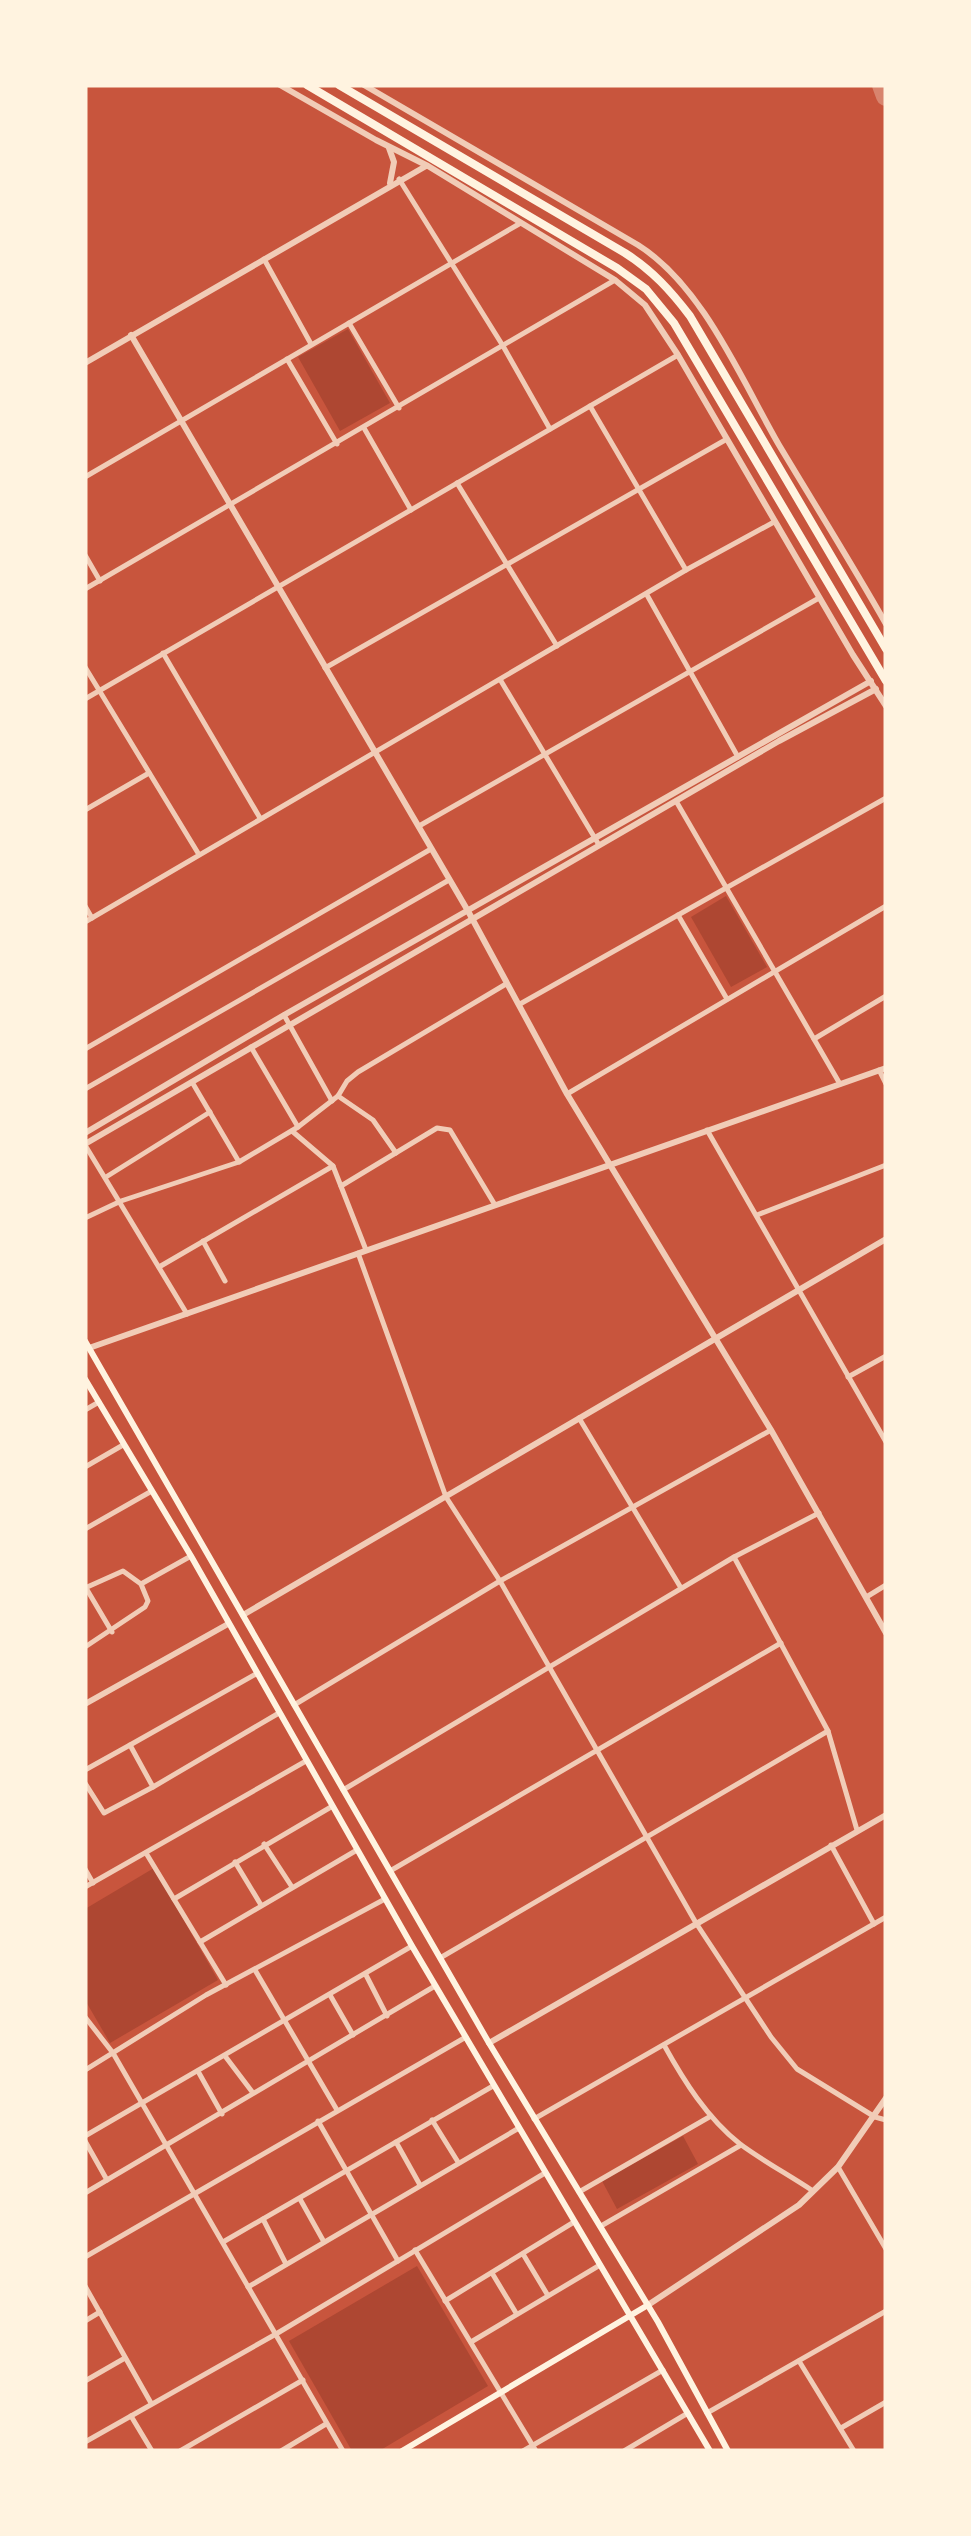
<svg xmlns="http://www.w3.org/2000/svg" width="971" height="2536" viewBox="0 0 971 2536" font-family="'Asap Condensed',sans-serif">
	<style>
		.green { fill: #ae4732 }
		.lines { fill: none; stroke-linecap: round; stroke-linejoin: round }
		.taxiway { stroke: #d8846e; stroke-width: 20 }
		.minor { stroke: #f1ccb7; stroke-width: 5 }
		.tertiary { stroke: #f1ccb7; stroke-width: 6 }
		.secondary { stroke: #fff3e0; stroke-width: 6 }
		.trunk { stroke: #fff3e0; stroke-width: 8 }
	</style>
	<rect width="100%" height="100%" fill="#c8553d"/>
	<g class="green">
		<polygon points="348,329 390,403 340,431 298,357"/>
		<polygon points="726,896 767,967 731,987 691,917"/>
		<polygon points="154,1868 218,1980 110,2043 85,2000 85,1909"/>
		<polygon points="683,2136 698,2164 617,2209 602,2181"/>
		<polygon points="417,2266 488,2386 379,2451 352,2451 289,2341"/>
	</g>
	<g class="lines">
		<polyline class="taxiway" points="882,85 886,96"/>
		<g class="minor">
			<polyline points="399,179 503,346 550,429"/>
			<polyline points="264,259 311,344"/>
			<polyline points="349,323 399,408"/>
			<polyline points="287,359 337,444"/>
			<polyline points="590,406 686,570"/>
			<polyline points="364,428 411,510"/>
			<polyline points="85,477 519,224"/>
			<polyline points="457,483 557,646"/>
			<polyline points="85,555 100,581"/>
			<polyline points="85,589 615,280"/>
			<polyline points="647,595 738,757"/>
			<polyline points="163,653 260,818"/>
			<polyline points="85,667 198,853"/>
			<polyline points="325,668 727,439"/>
			<polyline points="501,681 599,845"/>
			<polyline points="85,699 678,355"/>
			<polyline points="676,801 840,1084"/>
			<polyline points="85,810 149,773"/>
			<polyline points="419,826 819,598"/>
			<polyline points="85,906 92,918"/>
			<polyline points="678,915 727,999"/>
			<polyline points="85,922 686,570 774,522"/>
			<polyline points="520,1004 886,798"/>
			<polyline points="284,1015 332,1101"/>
			<polyline points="814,1039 886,996"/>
			<polyline points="251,1047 298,1127"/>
			<polyline points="85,1049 431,849"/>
			<polyline points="879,1070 886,1084"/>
			<polyline points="192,1082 239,1162"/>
			<polyline points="85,1089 449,880"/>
			<polyline points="567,1094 886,906"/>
			<polyline points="338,1096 373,1120 396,1153"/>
			<polyline points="707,1130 886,1442"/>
			<polyline points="292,1131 333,1166 366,1250"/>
			<polyline points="85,1145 187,1314"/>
			<polyline points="106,1177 210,1112"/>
			<polyline points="341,1186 437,1128 450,1130 495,1205"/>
			<polyline points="757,1215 886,1165"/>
			<polyline points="85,1218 121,1201 239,1162 298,1127 338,1096 347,1081 358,1072 506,984"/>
			<polyline points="203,1241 225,1281"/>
			<polyline points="358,1253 446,1497 500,1581 696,1923 771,2037 797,2069 875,2117 886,2120"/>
			<polyline points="159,1267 333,1166"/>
			<polyline points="848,1377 886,1356"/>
			<polyline points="85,1410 99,1402"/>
			<polyline points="579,1418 681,1588"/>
			<polyline points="85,1467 123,1445"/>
			<polyline points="85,1529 150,1492"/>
			<polyline points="734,1557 828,1731 857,1830"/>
			<polyline points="141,1584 191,1556"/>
			<polyline points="85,1588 123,1571 141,1584 148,1601 145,1607 85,1647"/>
			<polyline points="86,1588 112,1632"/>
			<polyline points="868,1596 886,1585"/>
			<polyline points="294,1705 500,1581 771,1430"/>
			<polyline points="130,1745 256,1674"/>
			<polyline points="85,1770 130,1745 153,1787 104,1813 85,1783"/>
			<polyline points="153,1787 279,1713"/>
			<polyline points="343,1790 734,1557 819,1513"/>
			<polyline points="264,1844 292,1887"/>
			<polyline points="831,1845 874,1924"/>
			<polyline points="146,1853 226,1985"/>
			<polyline points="235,1862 261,1905"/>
			<polyline points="85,1869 93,1883"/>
			<polyline points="390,1871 781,1643"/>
			<polyline points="85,1887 306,1761"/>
			<polyline points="174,1899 331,1807"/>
			<polyline points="200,1942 357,1850"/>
			<polyline points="440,1958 828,1731"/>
			<polyline points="255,1970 337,2110"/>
			<polyline points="366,1975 387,2016"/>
			<polyline points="330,1995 353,2035"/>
			<polyline points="85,2017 113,2053 343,2451"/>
			<path d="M664,2045c20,36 43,73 76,99 23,17 49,31 73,47"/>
			<polyline points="225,2056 253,2093"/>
			<polyline points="85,2070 206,1995 385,1899"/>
			<polyline points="199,2073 222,2114"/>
			<polyline points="534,2119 886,1917"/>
			<polyline points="432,2120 458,2162"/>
			<polyline points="318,2121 398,2261"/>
			<polyline points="85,2136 412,1946"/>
			<polyline points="85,2141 107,2180"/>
			<polyline points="396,2142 420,2185"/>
			<polyline points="838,2167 886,2249"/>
			<polyline points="579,2192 711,2116"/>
			<polyline points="85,2193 435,1986"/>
			<polyline points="300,2199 324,2242"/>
			<polyline points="263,2219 286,2264"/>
			<polyline points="601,2226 741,2145"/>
			<polyline points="223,2242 493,2086"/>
			<polyline points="415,2250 536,2451"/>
			<polyline points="523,2254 547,2294"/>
			<polyline points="85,2257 466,2037"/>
			<polyline points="492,2273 516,2313"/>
			<polyline points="85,2286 151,2403"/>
			<polyline points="248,2287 519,2128"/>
			<polyline points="445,2301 574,2222"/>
			<polyline points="85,2321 100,2312"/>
			<polyline points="471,2342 600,2265"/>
			<polyline points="799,2361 854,2451"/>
			<polyline points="85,2381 125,2358"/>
			<polyline points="707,2413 886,2311"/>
			<polyline points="131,2416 152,2451"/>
			<polyline points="841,2428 886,2402"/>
			<polyline points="85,2442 276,2334 545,2173"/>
			<polyline points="180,2451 303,2380"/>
			<polyline points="281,2451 326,2424"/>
			<polyline points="523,2451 663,2370"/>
			<polyline points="624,2451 688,2413"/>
		</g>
		<g class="tertiary">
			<polyline points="280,85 376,140 428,166 615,280 645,305 678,355 853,655 886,706"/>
			<path d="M364,85l274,160c65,41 103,134 141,200 36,60 73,119 107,179"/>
			<polyline points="389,148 394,162 390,183"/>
			<polyline points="131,335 468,911 567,1094 771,1430 886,1633"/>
			<polyline points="85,363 426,166"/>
			<polyline points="85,1133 284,1015 871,681"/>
			<polyline points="85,1144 779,741 876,689"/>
			<polyline points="89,1348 886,1068"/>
			<polyline points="243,1615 886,1239"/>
			<polyline points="85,1704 228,1624"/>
			<polyline points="489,2043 886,1815"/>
			<polyline points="648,2305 799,2205 838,2167 886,2098"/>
		</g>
		<g class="secondary">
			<polyline points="85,1341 489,2043 658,2322 728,2451"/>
			<polyline points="85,1379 191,1556 412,1946 710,2451"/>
			<polyline points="402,2451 648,2305"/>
		</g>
		<g class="trunk">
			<polyline points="307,85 617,268 646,289 674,323 886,681"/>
			<path d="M339,85l286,168c27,17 46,38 65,63l196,333"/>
		</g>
	</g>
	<rect width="971" height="2536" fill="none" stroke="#fff3e0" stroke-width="175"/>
</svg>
